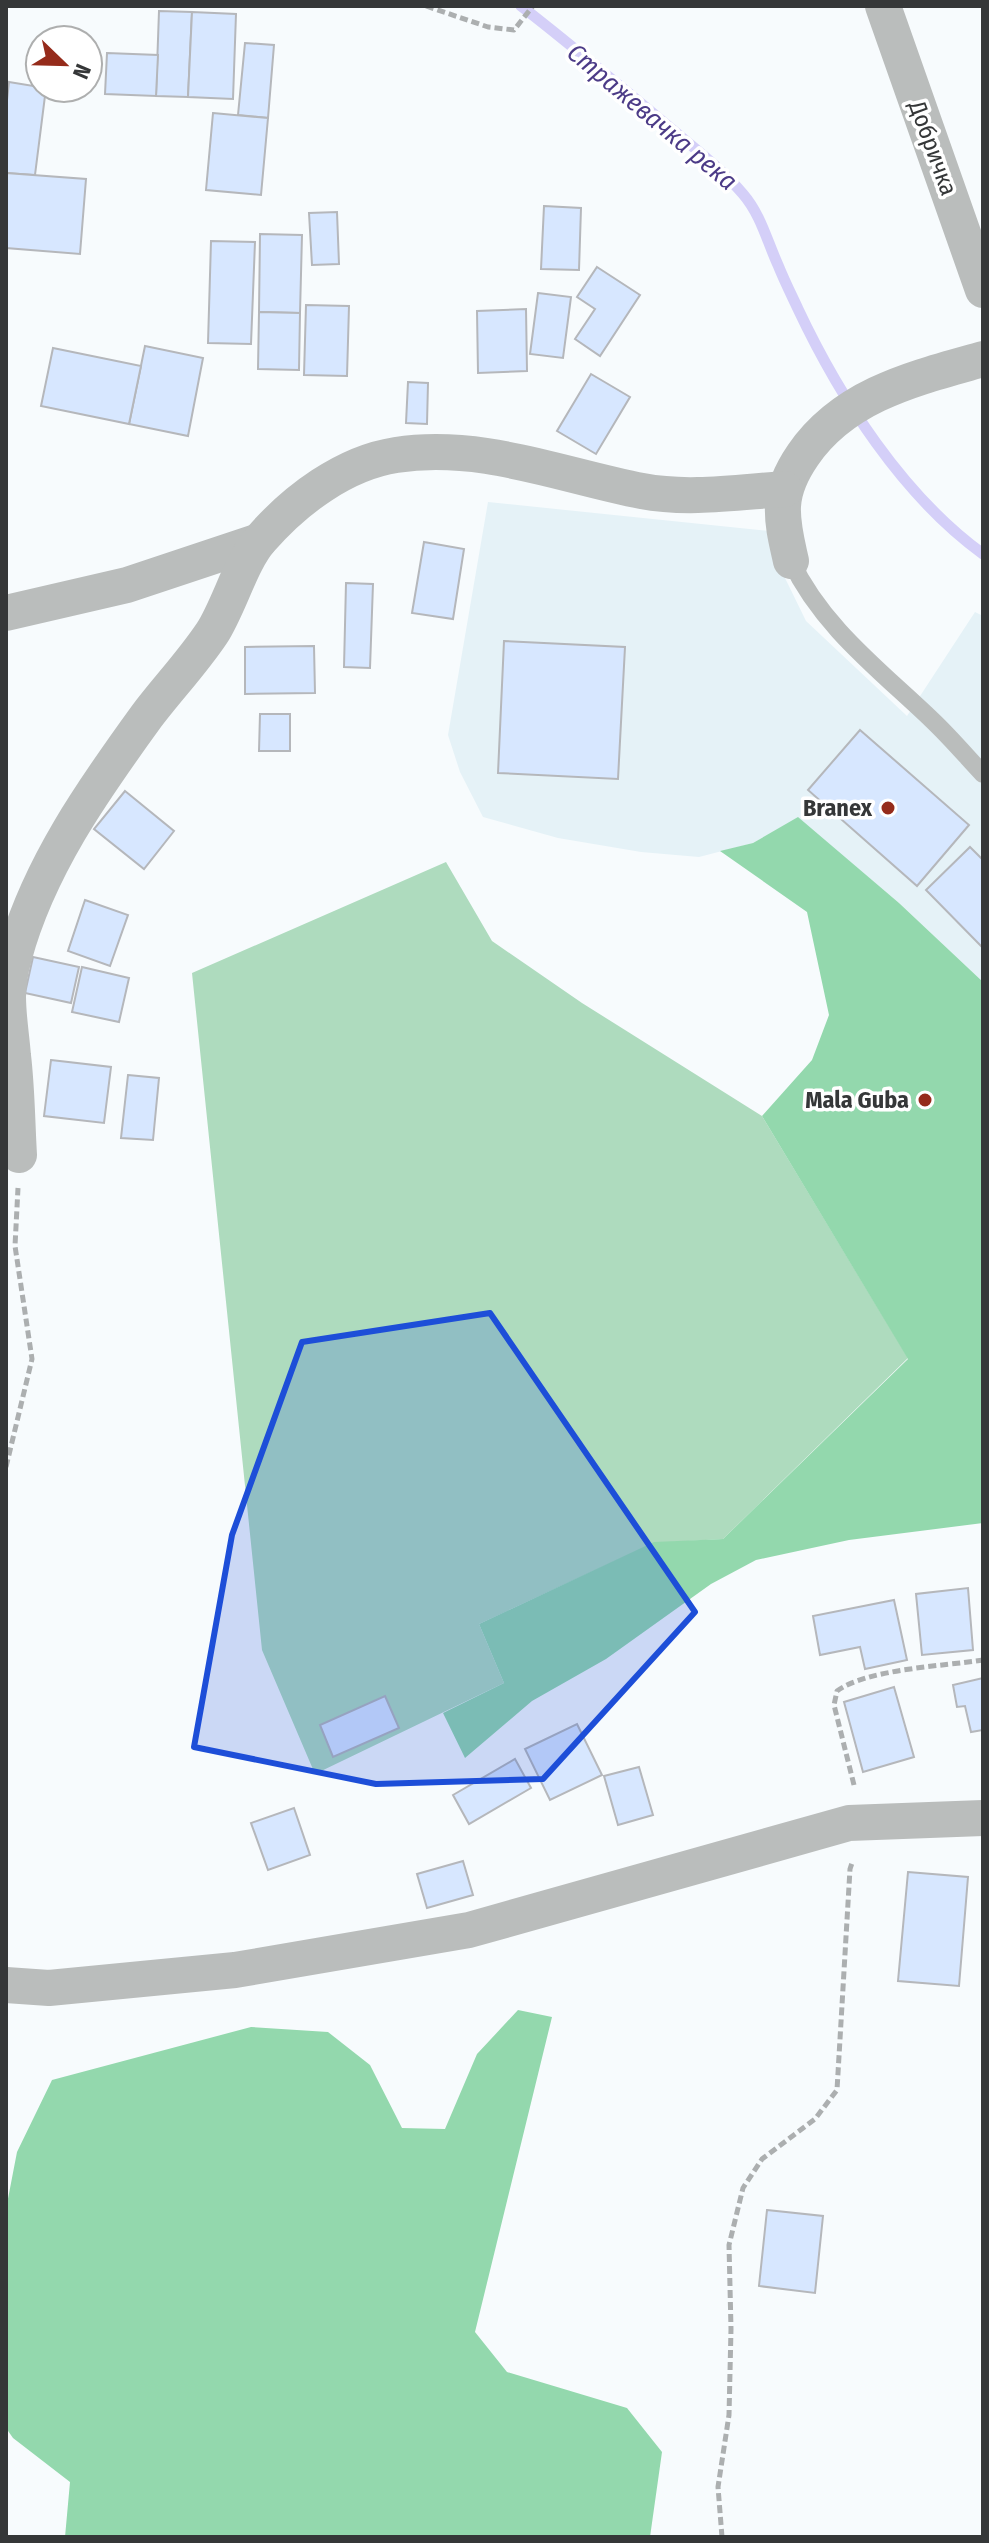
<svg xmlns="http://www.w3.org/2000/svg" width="989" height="2543" viewBox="0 0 989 2543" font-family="'Fira Sans Condensed',sans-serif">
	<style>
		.built { fill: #e5f2f7 }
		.green { fill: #aedbbe }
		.forest { fill: #93d8ad }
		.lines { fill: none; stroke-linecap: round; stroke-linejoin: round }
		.stream { stroke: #d4cff8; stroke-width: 11 }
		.building { fill: #d7e7ff; stroke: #b5b7bb; stroke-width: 2 }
		.path { stroke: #acafb0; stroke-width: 5; stroke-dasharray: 8 4; stroke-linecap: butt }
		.service { stroke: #babdbc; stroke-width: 18 }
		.minor { stroke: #babdbc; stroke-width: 36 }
		.marked { fill: #1d4ed8; fill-opacity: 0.2; stroke: #1d4ed8; stroke-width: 6; stroke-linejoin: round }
		.poi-dot { fill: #952b1b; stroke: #fff; stroke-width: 3 }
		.labels { text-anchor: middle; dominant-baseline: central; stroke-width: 7; stroke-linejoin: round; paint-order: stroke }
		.street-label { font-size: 24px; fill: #353738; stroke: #fff }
		.poi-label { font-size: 24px; font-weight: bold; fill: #353738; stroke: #fff; text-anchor: end }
		.water-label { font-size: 26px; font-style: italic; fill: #4c3b87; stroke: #fff }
	</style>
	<rect width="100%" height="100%" fill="#f7fbfd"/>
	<polygon class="built" points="488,502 770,531 785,578 806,621 907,716 975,612 983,616 983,982 899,903 798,818 753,843 699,857 641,852 558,838 483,817 460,772 448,735"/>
	<polygon class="green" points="446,862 492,941 582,1003 762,1116 908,1358 723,1539 654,1543 479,1624 504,1683 315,1774 262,1650 192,973"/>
	<g class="forest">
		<polygon points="798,817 899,903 983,982 983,1523 849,1540 756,1560 711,1584 606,1659 532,1701 465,1758 443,1713 504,1683 479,1624 654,1542 723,1539 908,1359 762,1116 812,1060 829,1015 807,912 720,851 753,843"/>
		<polygon points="518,2010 552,2017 475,2332 507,2372 627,2408 662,2452 650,2537 65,2537 70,2482 13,2438 6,2428 6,2209 17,2152 52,2080 251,2027 328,2032 370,2065 402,2128 445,2129 477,2054"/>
	</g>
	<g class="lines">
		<path class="stream" d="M521,6c48,37 94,76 141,115 27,23 58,46 81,73 18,21 24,47 35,71 6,15 13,29 20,44 42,89 105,187 185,245"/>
	</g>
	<g class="building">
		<polygon points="159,11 192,12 188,97 156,96"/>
		<polygon points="192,12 236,14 233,99 188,97"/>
		<polygon points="245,43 274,45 268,118 238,115"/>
		<polygon points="107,53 158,55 156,96 105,94"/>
		<polygon points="9,82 46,88 35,175 6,173 6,109"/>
		<polygon points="213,113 268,118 261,195 206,190"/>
		<polygon points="6,173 86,179 80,254 6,248"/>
		<polygon points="544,206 581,208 579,270 541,269"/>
		<polygon points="337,212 339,264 312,265 309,213"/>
		<polygon points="260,234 302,235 300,313 259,312"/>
		<polygon points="211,241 255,242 251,344 208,343"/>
		<polygon points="597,267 640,295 600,356 575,339 595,309 577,297"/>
		<polygon points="538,293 571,297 563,358 530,354"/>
		<polygon points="306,305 349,306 347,376 304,375"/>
		<polygon points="526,309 527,371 478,373 477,311"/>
		<polygon points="259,312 300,313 299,370 258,369"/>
		<polygon points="145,346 203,358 188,436 129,424"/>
		<polygon points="53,348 141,366 129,424 41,406"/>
		<polygon points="591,374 630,397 596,454 557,431"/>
		<polygon points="408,382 428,383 427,424 406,423"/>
		<polygon points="424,542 464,549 453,619 412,613"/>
		<polygon points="346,583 373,584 370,668 344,667"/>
		<polygon points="504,641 625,647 618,779 498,773"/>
		<polygon points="314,646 315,693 245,694 245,647"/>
		<polygon points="260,714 290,714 290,751 259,751"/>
		<polygon points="860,730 969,825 917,886 808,790"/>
		<polygon points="125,791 174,831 144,869 94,829"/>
		<polygon points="970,847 983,860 983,948 926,890"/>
		<polygon points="85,900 128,915 110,966 68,951"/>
		<polygon points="33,957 79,967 71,1003 25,993"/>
		<polygon points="82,967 129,978 119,1022 72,1012"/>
		<polygon points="51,1060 111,1067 104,1123 44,1116"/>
		<polygon points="128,1075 159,1078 153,1140 121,1138"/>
		<polygon points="968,1588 973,1650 922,1655 916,1594"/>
		<polygon points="894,1600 907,1660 865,1669 860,1647 820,1655 813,1616"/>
		<polygon points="983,1678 983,1730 971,1732 965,1706 957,1707 953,1685"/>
		<polygon points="894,1687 914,1757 863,1772 844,1702"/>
		<polygon points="385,1696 399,1728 333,1757 320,1725"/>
		<polygon points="577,1724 602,1775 550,1800 525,1749"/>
		<polygon points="515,1759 531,1788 469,1824 453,1795"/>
		<polygon points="639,1767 653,1815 618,1825 604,1776"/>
		<polygon points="294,1808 310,1855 268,1870 251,1823"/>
		<polygon points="463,1861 473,1895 427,1908 417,1874"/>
		<polygon points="908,1872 968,1877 959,1986 898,1981"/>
		<polygon points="767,2210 823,2216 815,2293 759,2286"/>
	</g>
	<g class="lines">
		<g class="path">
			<polyline points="426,6 488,27 514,30 533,6"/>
			<polyline points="6,1467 32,1359 15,1246 18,1188"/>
			<path d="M854,1785l-20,-80 3,-14c30,-22 107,-25 146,-31"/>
			<polyline points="722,2537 718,2487 729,2415 731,2329 729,2245 743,2188 762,2159 815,2119 837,2090 850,1869 853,1860"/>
		</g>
		<path class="service" d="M791,561c31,66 90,110 141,159 18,17 34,36 51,54"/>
		<g class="minor">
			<polyline points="883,6 983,290"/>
			<path d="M791,561c-4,-18 -9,-36 -8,-55 1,-19 9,-35 20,-51 42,-61 113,-77 180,-96"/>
			<polyline points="6,613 127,585 259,541"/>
			<path d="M19,1155c-2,-33 -2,-66 -6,-99 -3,-37 -10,-62 1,-99 24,-89 79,-167 132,-240 21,-28 46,-54 66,-84 17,-26 29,-72 49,-94 34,-39 83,-76 135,-84 85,-13 164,20 246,36 46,9 97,1 143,-2"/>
			<polyline points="6,1985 49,1988 235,1970 469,1930 849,1823 983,1818"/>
		</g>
	</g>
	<path class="marked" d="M490,1313l205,299 -152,167 -167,5 -182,-37 38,-212 70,-193z"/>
	<g class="poi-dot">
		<circle cx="888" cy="808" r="8"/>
		<circle cx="925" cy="1100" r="8"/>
	</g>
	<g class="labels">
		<g class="street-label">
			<text transform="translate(933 148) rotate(70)">Добричка</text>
		</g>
		<g class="poi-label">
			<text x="872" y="808">Branex</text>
			<text x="909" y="1100">Mala Guba</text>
		</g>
		<g class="water-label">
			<text transform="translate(652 117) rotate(40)">Стражевачка река</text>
		</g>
	</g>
	<rect width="989" height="2543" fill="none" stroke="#353738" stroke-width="16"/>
	<g transform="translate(64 64) rotate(113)"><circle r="38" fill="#ffffff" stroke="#aeafaf" stroke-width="2"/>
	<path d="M0-6L14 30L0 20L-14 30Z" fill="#952b1b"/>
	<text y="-12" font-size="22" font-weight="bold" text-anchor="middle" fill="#353738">N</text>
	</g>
</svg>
